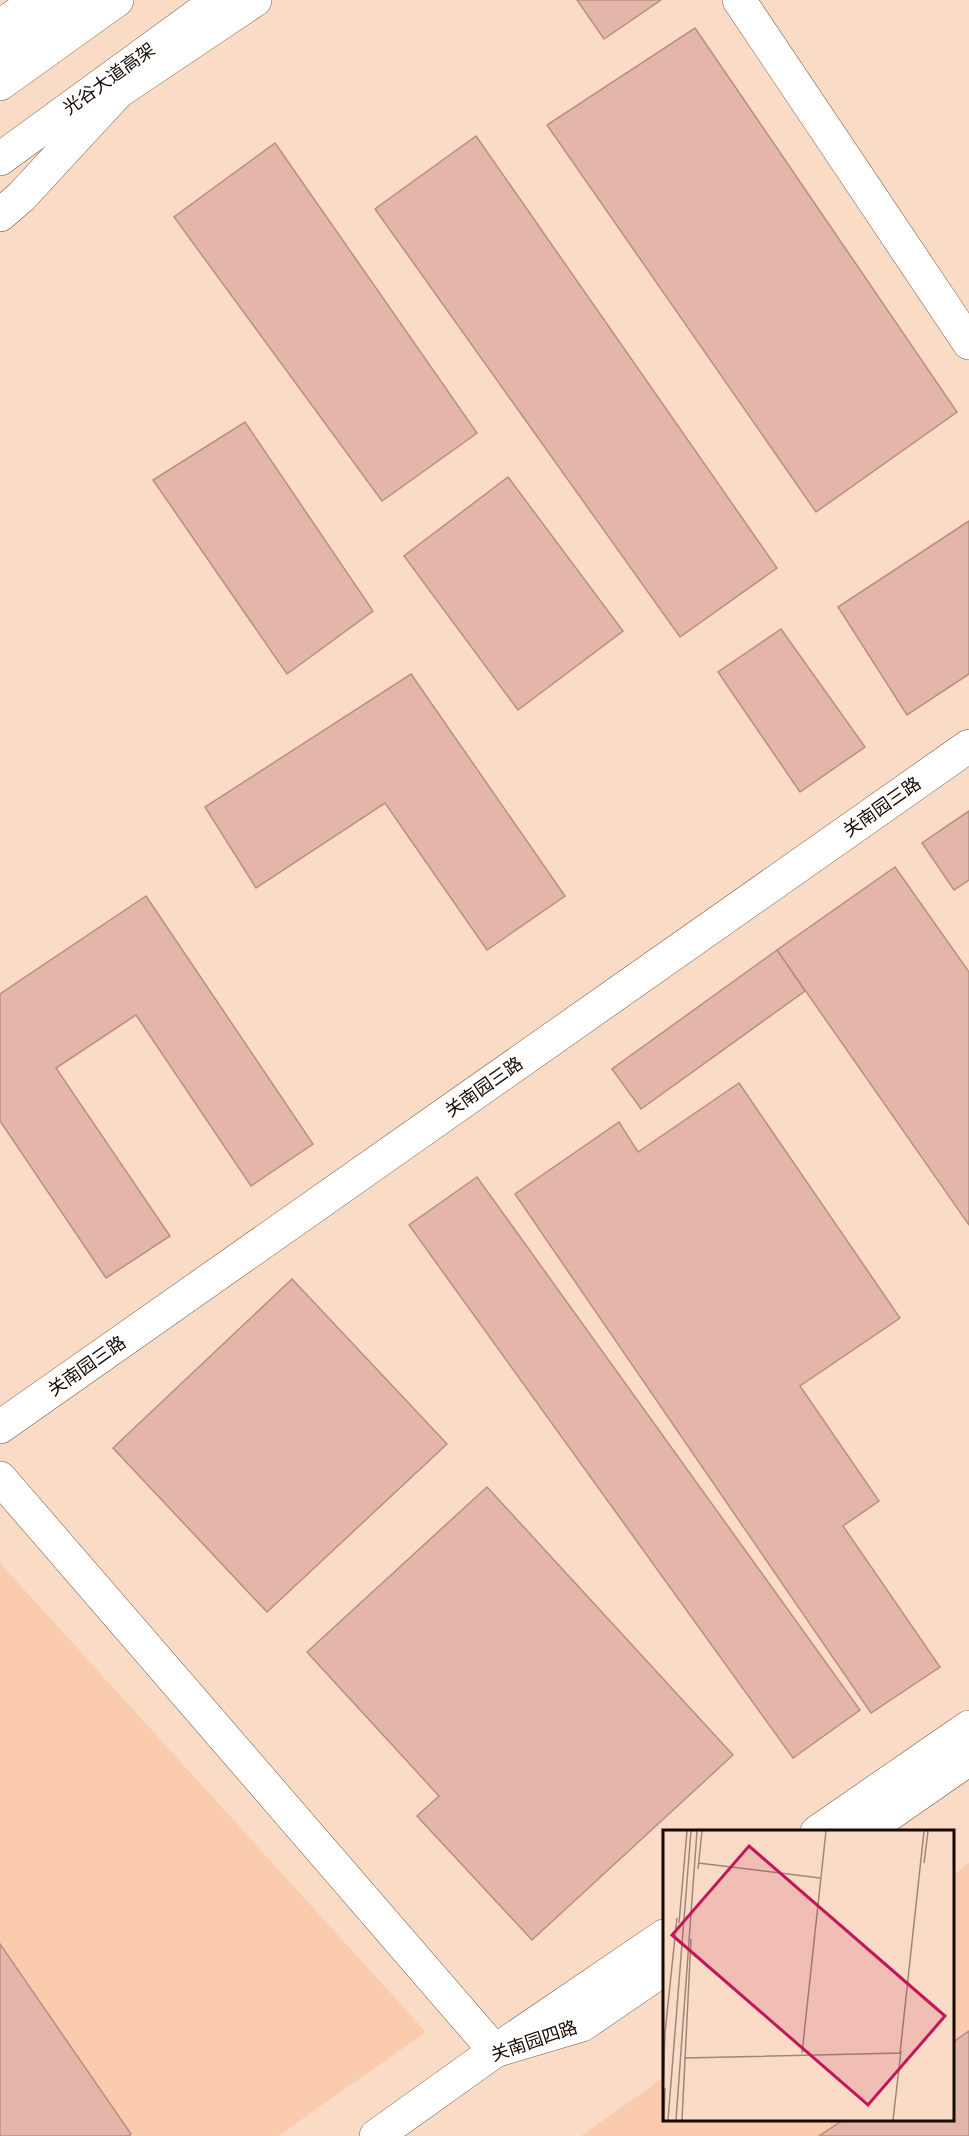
<svg xmlns="http://www.w3.org/2000/svg" width="969" height="2136" viewBox="0 0 969 2136" font-family="Jost,'Noto Sans SC',sans-serif">
	<style>
		.built { fill: #faccad }
		.building { fill: #e4b6a9; stroke: #ba8e82; stroke-width: 1.5 }
		.lines { fill: none; stroke-linecap: round; stroke-linejoin: round }
		.minor-casing { stroke: #78573f; stroke-width: 34 }
		.major-casing { stroke: #78573f; stroke-width: 34 }
		.highway-casing { stroke: #78573f; stroke-width: 34 }
		.minor { stroke: #fff; stroke-width: 33 }
		.major { stroke: #fff; stroke-width: 33 }
		.highway { stroke: #fff; stroke-width: 33 }
		.labels { text-anchor: middle; dominant-baseline: central; stroke-width: 5; stroke-linejoin: round; paint-order: stroke }
		.street-label { font-size: 18px; fill: #160a03; stroke: #fff }
		.inset-road { fill: none; stroke: #9f8777; stroke-width: 1.5 }
		.view { fill: #c2185b; fill-opacity: 0.15; stroke: #c2185b; stroke-width: 3 }
		.inset-edge { fill: none; stroke: #160a03; stroke-width: 3 }
	</style>
	<rect width="100%" height="100%" fill="#fadbc5"/>
	<g class="built">
		<polygon points="0,1563 426,2032 278,2136 0,2136"/>
		<polygon points="969,1863 969,2136 581,2136 664,2077 664,2120 952,2120 953,1875"/>
	</g>
	<g class="building">
		<polygon points="577,0 661,0 604,39"/>
		<polygon points="695,28 957,412 816,512 547,125"/>
		<polygon points="476,136 777,568 680,637 375,209"/>
		<polygon points="275,143 477,433 382,501 174,217"/>
		<polygon points="245,422 373,611 287,674 153,480"/>
		<polygon points="508,477 623,631 518,710 404,556"/>
		<polygon points="969,521 969,674 907,715 838,607"/>
		<polygon points="781,629 865,747 800,792 718,672"/>
		<polygon points="411,674 565,896 487,950 385,803 256,888 205,807"/>
		<polygon points="969,811 969,880 954,890 922,843"/>
		<polygon points="895,867 969,972 969,1225 777,950"/>
		<polygon points="146,896 313,1144 251,1186 136,1015 56,1068 170,1236 106,1278 0,1121 0,994"/>
		<polygon points="777,950 805,991 641,1109 612,1069"/>
		<polygon points="739,1083 900,1318 800,1386 879,1501 843,1526 940,1667 871,1713 515,1194 619,1122 638,1152"/>
		<polygon points="477,1177 860,1710 793,1758 409,1225"/>
		<polygon points="292,1279 447,1444 267,1612 113,1448"/>
		<polygon points="487,1487 733,1755 532,1940 417,1816 439,1796 307,1652"/>
		<polygon points="0,1944 131,2134 129,2136 0,2136"/>
		<polygon points="969,2031 969,2136 819,2136 843,2120 952,2120 952,2043"/>
	</g>
	<g class="lines">
		<defs>
			<g id="minor">
				<polyline points="739,0 969,343"/>
				<polyline points="0,1427 969,746"/>
				<polyline points="0,1478 495,2051 664,1936"/>
				<polyline points="817,1832 969,1727"/>
				<polyline points="864,1832 969,1759"/>
				<polyline points="376,2136 495,2051 582,2025 664,1969"/>
			</g>
			<g id="major">
				<polyline points="0,55 78,0"/>
				<polyline points="109,98 255,0"/>
			</g>
			<g id="highway">
				<polyline points="0,26 38,0"/>
				<polyline points="0,84 117,0"/>
				<polyline points="0,159 218,0"/>
				<polyline points="0,215 21,197 119,91"/>
			</g>
		</defs>
		<use href="#minor" class="minor-casing"/>
		<use href="#major" class="major-casing"/>
		<use href="#highway" class="highway-casing"/>
		<use href="#minor" class="minor"/>
		<use href="#major" class="major"/>
		<use href="#highway" class="highway"/>
	</g>
	<g class="labels">
		<g class="street-label">
			<text transform="translate(109 79) rotate(-36)">光谷大道高架</text>
			<text transform="translate(882 807) rotate(-35)">关南园三路</text>
			<text transform="translate(484 1087) rotate(-35)">关南园三路</text>
			<text transform="translate(87 1366) rotate(-35)">关南园三路</text>
			<text transform="translate(534 2041) rotate(-19)">关南园四路</text>
		</g>
	</g>
	<g transform="translate(663 1830)">
		<rect width="291" height="291" fill="#fadbc5"/>
		<path class="inset-road" d="M35,33l122,15M261,33l4,-32M35,39l4,-38M16,93l8,-92M139,223l24,-222M21,228l216,-5 24,-222M0,263l2,-60 12,-115M1,290l1,-32M5,290l23,-289M13,290l21,-289M19,290l9,-181M230,290l8,-69"/>
		<path class="view" d="M86,16l196,170 -77,89 -196,-170z"/>
		<rect width="291" height="291" class="inset-edge"/>
	</g>
</svg>
